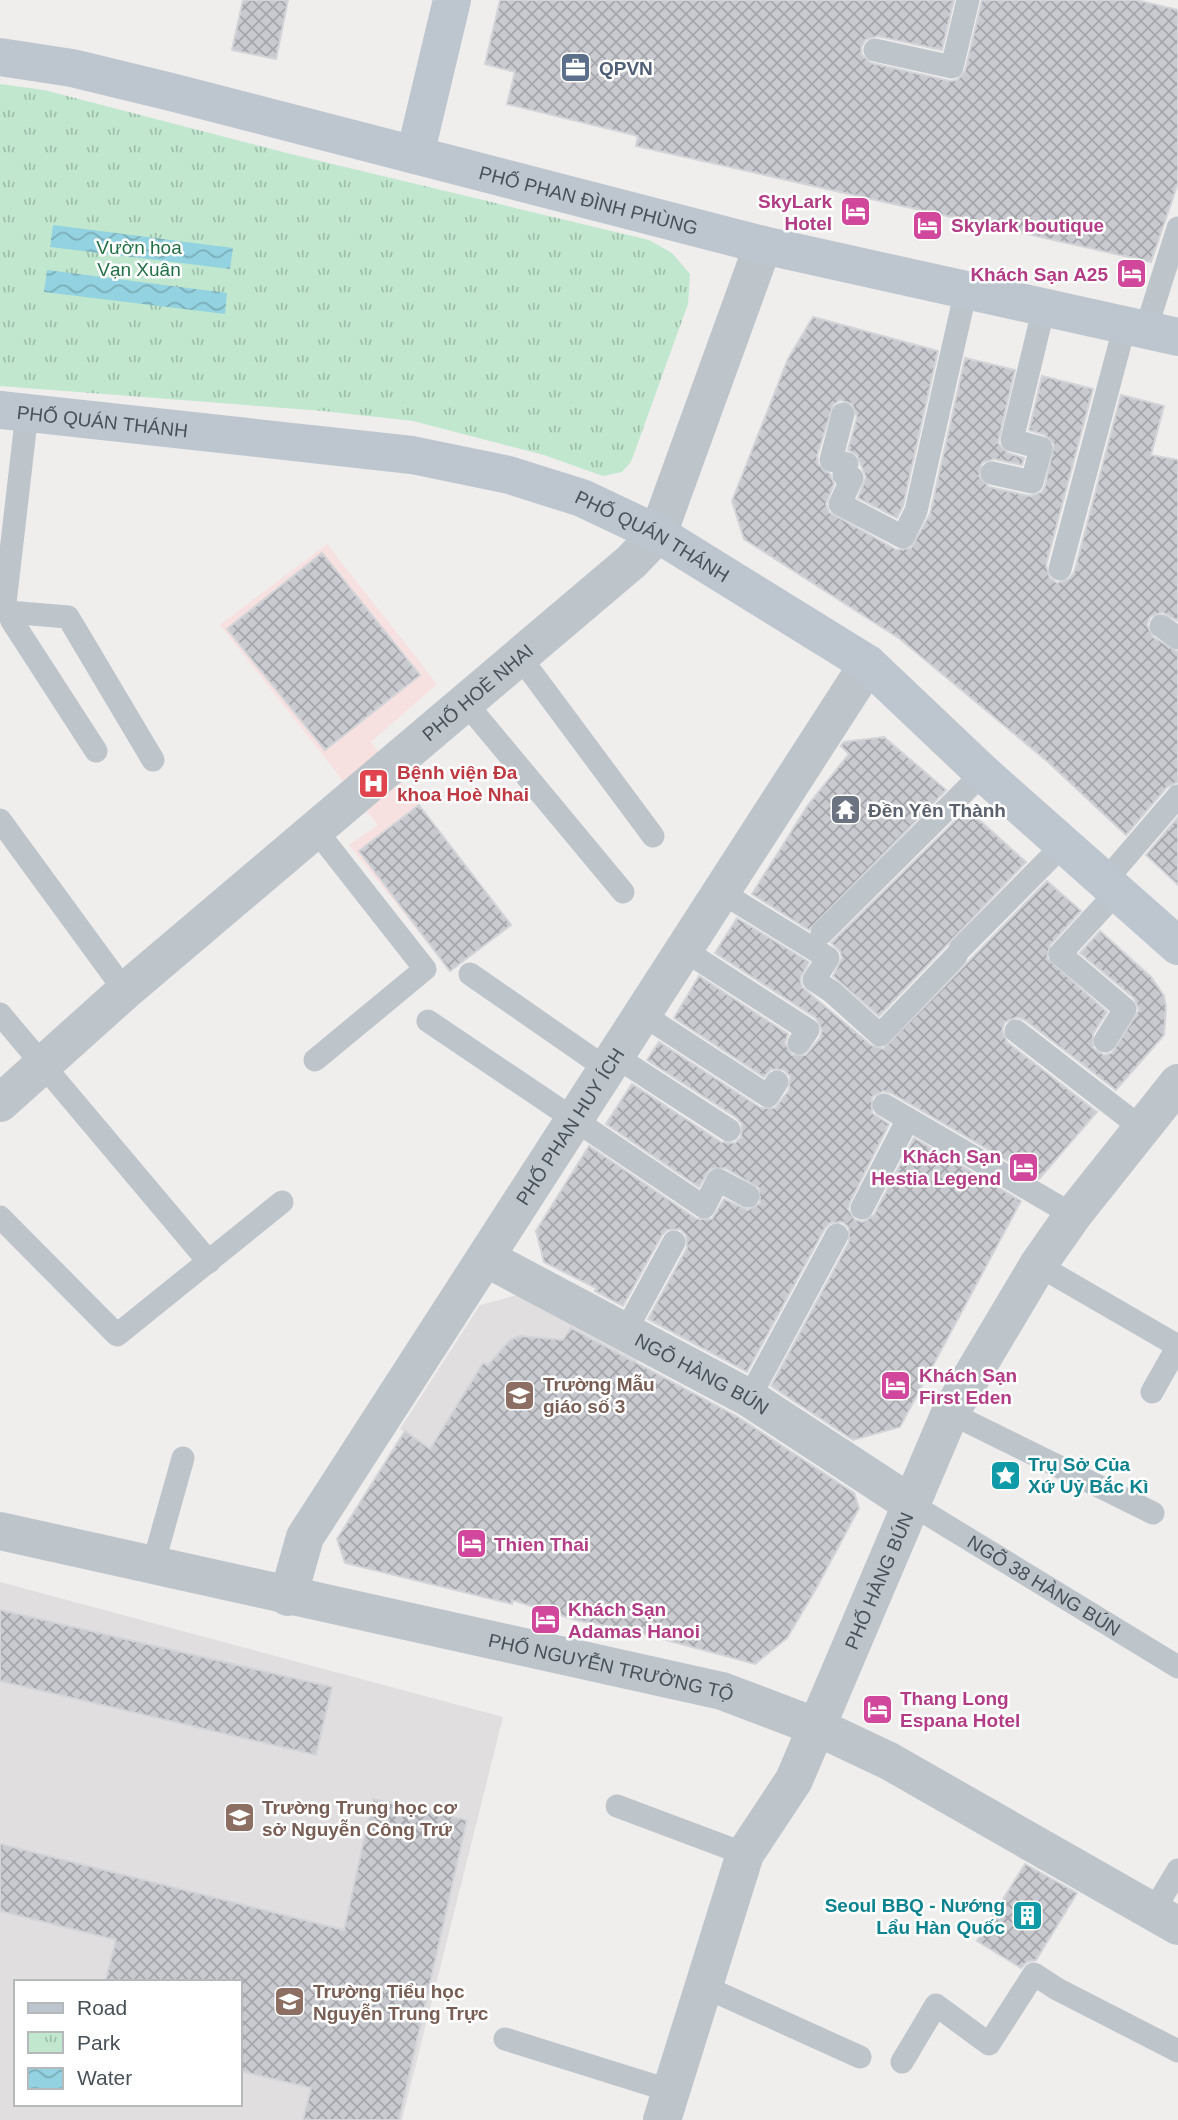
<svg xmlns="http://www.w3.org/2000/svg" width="1178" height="2120" viewBox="0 0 1178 2120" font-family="Helvetica,sans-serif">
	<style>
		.education { fill: #e0dedf; fill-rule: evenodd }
		.medical { fill: #f7e1e0 }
		.park { fill: url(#park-tufts) }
		.water { fill: url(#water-waves) }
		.building { fill: url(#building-cross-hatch); stroke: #d2d4d8; stroke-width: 2 }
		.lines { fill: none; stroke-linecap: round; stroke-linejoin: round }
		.lane { stroke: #bdc5cb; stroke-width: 23 }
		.street { stroke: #bdc5cb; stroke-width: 38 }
		.secondary { stroke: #bdc6cf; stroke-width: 38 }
		.labels { text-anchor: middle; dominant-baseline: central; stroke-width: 5; stroke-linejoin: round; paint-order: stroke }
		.service-label { font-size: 19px; font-weight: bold; fill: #4e5e75; stroke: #fff; text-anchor: start }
		.street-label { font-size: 19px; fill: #485158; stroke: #fff }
		.hotel-label { font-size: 19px; font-weight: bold; fill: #b23c85; stroke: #fff; text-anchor: start }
		.park-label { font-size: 19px; fill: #227047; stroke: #fff }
		.health-label { font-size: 19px; font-weight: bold; fill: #be3a42; stroke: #fff; text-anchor: start }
		.worship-label { font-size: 19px; font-weight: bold; fill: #5b616d; stroke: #fff; text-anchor: start }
		.education-label { font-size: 19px; font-weight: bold; fill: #785e54; stroke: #fff; text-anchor: start }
		.culture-label { font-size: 19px; font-weight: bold; fill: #0d838f; stroke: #fff; text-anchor: start }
	</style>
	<defs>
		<pattern id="park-tufts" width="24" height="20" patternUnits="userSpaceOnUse" patternTransform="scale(1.75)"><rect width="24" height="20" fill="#c1e8cf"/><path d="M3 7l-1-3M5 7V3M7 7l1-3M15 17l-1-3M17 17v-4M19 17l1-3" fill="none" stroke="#9fbeab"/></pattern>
		<pattern id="water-waves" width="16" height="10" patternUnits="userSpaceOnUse" patternTransform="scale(1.75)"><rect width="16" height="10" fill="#93d2e0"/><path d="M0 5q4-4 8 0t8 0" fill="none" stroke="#7aadb8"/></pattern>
		<pattern id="building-cross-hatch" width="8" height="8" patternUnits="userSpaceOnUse" patternTransform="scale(1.75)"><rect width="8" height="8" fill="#c9cacf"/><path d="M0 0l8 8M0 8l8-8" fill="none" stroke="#a5a6ab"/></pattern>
	</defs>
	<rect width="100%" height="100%" fill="#f0eded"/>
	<g class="education">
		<polygon points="521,1294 640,1356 555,1508 440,1455 400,1429 480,1305"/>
		<path d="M0,1582l503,135 -101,403h-402zM16,1982h224v122h-224z"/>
	</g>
	<polygon class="medical" points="327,544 437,684 371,742 511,925 450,971 349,845 378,825 220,625"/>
	<polygon class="park" points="0,84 44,90 291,154 649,240 672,253 690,274 688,304 631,462 622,472 603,476 544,455 413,421 323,411 0,386"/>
	<g class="water">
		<polygon points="53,225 233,248 230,269 50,247"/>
		<polygon points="47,270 227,293 225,314 44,292"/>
	</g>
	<g class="building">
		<polygon points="243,0 288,0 276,59 232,50"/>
		<polygon points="500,0 954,0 942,50 877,36 865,40 861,48 862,55 871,63 950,81 957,80 965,71 982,0 1136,0 1178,10 1178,183 1151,262 636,146 638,136 507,104 515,72 485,64"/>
		<polygon points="813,317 938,351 903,506 897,518 858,498 866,477 857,455 848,450 857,417 852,404 840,400 833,405 817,456 818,464 830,474 834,484 826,504 829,512 897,550 911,548 930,514 965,358 1015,370 998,443 1008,453 1024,458 1022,465 994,459 982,463 979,476 989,487 1030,496 1042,492 1045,486 1054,444 1045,435 1029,430 1042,376 1093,389 1046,565 1050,578 1057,583 1069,579 1074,573 1121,395 1164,406 1151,455 1178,460 1178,621 1162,612 1150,617 1147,625 1153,637 1178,652 1178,782 1167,787 1126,835 1048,762 900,639 744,539 732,501 788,359"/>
		<polygon points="322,553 420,675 325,750 227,629"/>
		<polygon points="884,737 946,790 809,930 752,894 808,805 849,754 841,746 844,742"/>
		<polygon points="419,805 511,925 450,971 359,851"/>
		<polygon points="967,809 1026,862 879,1016 833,976 842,958 840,951 831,943"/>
		<polygon points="1178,817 1178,885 1146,855"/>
		<polygon points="1047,881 1081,911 1050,945 1047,958 1107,1012 1093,1034 1093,1048 1104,1055 1112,1053 1139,1010 1134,998 1080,953 1100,931 1151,977 1164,996 1166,1007 1164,1035 1116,1090 1025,1020 1017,1017 1005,1022 1002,1030 1007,1042 1097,1112 1039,1179 891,1093 883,1091 872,1097 872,1113 889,1124 850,1202 848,1209 855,1220 863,1222 874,1215 914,1138 1021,1201 900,1427 853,1440 771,1386 849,1242 849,1228 843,1222 830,1223 825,1228 747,1372 648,1319 687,1248 686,1235 680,1229 667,1230 662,1235 623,1306 595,1291 596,1288 544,1262 536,1231 589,1146 697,1219 712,1219 724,1199 748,1210 760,1203 759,1188 725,1168 710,1169 699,1187 606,1124 632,1084 721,1142 735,1143 741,1137 742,1124 737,1118 647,1060 659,1042 761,1108 775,1108 789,1090 790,1076 784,1070 771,1069 764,1077 674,1018 699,976 788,1034 785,1043 792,1055 806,1055 820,1038 822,1030 816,1018 715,953 737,918 809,962 800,979 802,987 871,1045 883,1049"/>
		<polygon points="571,1328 738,1417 854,1493 859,1508 817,1587 787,1638 755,1664 636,1632 576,1620 512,1600 512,1604 345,1563 337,1539 405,1431 430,1449 483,1363 488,1365 510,1340 520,1336 563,1340"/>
		<polygon points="0,1610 332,1687 316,1755 0,1681"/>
		<polygon points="373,1799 467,1820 399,2120 303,2120 311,2088 240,2071 240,1982 105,1982 116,1940 0,1911 0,1844 344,1930"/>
		<polygon points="1025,1864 1077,1893 1036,1960 1027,1962 1021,1968 977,1941"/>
	</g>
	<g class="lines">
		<g class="lane">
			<polyline points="875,50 952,67 968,0"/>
			<polyline points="1146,329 1178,228"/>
			<polyline points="27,413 5,603 12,621 96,751"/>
			<polyline points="843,414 831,460 847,464 844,475 852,478 840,504 903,537 916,511 966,290"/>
			<polyline points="992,473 1032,482 1041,448 1012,440 1044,307"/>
			<polyline points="1060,569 1125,325"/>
			<polyline points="8,612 68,617 153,760"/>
			<polyline points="1161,626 1178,638"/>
			<polyline points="520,657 653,836"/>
			<polyline points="465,702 623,892"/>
			<polyline points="0,820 125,991"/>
			<polyline points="1105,881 1178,796"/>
			<polyline points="721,892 828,958 814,980 832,992 880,1035 956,956"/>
			<polyline points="822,933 983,773"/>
			<polyline points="960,949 1063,845"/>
			<polyline points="684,950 808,1030 799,1043"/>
			<polyline points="470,974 607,1069"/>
			<polyline points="0,1014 209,1262"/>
			<polyline points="642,1014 768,1096 777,1082"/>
			<polyline points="428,1021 704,1207 718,1180 748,1196"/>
			<polyline points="1016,1031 1144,1130"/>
			<polyline points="1105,1041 1125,1009 1060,954 1116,893"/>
			<polyline points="615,1056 729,1130"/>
			<polyline points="315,1060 425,969 315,829"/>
			<polyline points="884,1105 1073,1215"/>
			<polyline points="862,1208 908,1119"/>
			<polyline points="0,1217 117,1335 282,1202"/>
			<polyline points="1038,1265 1178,1346"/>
			<polyline points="625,1332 674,1242"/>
			<polyline points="1152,1392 1178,1346"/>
			<polyline points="749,1398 837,1235"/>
			<polyline points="950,1413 1153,1513"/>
			<path id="s1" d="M911,1504l267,163"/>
			<polyline points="153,1565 183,1458"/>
			<polyline points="617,1806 745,1854"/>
			<polyline points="1154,1910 1178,1870"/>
			<polyline points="705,1987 860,2057"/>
			<polyline points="505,2039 671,2091"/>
			<polyline points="902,2062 936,2005 989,2044 1034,1974 1057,1989 1178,2051"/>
		</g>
		<g class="street">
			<path id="s2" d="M0,1103l125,-112 506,-429 27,-28 105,-289"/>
			<path id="s3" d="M486,1258l263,140 162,106"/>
			<path id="s4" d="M0,1531l722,160 95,36 72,34 289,165"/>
			<path id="s5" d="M288,1597l17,-60 563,-873"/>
			<path id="s6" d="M662,2120l83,-266 49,-74 156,-367 88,-148 35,-50 105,-132"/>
		</g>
		<g class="secondary">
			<path id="s7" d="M0,57l72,11 99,24 592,153 415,92"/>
			<polyline points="415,155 452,0"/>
			<path id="s8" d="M0,410l412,45 97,20 73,23 76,36 210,130 115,109 195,173"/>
		</g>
	</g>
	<defs>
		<symbol id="office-square" viewBox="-11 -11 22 22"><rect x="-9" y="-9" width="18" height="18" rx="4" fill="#5c6f8a" stroke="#fff"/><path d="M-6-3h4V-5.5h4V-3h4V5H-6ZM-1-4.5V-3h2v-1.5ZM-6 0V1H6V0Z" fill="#fff"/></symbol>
		<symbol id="hotel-square" viewBox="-11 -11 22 22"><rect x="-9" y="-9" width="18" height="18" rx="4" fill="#d1479c" stroke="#fff"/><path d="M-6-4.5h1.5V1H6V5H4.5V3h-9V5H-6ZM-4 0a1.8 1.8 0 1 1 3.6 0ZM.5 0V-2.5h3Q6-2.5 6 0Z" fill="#fff"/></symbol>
		<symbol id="hospital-square" viewBox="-11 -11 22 22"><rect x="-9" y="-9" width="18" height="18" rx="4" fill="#e0444e" stroke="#fff"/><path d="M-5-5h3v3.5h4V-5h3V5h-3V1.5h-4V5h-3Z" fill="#fff"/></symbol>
		<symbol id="temple-square" viewBox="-11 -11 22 22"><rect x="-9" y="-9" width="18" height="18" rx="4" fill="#6b7280" stroke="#fff"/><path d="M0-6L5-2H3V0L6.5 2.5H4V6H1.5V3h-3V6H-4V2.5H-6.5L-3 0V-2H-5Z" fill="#fff"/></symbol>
		<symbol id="school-square" viewBox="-11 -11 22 22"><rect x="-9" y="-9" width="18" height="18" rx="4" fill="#8d6e63" stroke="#fff"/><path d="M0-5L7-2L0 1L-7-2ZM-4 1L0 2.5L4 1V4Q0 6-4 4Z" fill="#fff"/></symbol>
		<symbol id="sight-square" viewBox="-11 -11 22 22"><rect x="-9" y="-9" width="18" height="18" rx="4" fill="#0f9aa8" stroke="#fff"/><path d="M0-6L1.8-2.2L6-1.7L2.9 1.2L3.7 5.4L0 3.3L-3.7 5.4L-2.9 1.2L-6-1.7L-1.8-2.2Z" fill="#fff"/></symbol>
		<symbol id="building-square" viewBox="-11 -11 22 22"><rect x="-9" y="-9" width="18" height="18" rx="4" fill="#0f9aa8" stroke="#fff"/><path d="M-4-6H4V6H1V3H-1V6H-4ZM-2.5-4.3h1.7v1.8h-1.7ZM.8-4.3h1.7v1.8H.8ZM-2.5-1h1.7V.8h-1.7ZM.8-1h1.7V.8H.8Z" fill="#fff"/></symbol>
	</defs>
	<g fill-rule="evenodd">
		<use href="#office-square" x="558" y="50" width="35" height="35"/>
		<use href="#hotel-square" x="838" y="194" width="35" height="35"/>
		<use href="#hotel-square" x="910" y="208" width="35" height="35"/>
		<use href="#hotel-square" x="1114" y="256" width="35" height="35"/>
		<use href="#hospital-square" x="356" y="766" width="35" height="35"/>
		<use href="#temple-square" x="828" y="792" width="35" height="35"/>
		<use href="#hotel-square" x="1006" y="1150" width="35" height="35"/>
		<use href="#hotel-square" x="878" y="1368" width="35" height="35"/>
		<use href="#school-square" x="502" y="1378" width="35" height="35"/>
		<use href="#sight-square" x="988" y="1458" width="35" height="35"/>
		<use href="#hotel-square" x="454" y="1526" width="35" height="35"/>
		<use href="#hotel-square" x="528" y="1602" width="35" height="35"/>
		<use href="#hotel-square" x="860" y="1692" width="35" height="35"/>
		<use href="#school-square" x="222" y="1800" width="35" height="35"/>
		<use href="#building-square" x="1010" y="1898" width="35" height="35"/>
		<use href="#school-square" x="272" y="1984" width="35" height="35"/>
	</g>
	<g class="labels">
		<g class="service-label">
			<text x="599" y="68">QPVN</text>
		</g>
		<g class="street-label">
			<text stroke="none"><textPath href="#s7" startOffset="606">PHỐ PHAN ĐÌNH PHÙNG</textPath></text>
			<text stroke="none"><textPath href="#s8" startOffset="103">PHỐ QUÁN THÁNH</textPath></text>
			<text stroke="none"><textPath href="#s8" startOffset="670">PHỐ QUÁN THÁNH</textPath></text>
			<text stroke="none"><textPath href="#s2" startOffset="630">PHỐ HOÈ NHAI</textPath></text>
			<text stroke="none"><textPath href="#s5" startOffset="551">PHỐ PHAN HUY ÍCH</textPath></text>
			<text stroke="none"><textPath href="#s3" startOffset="245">NGÕ HÀNG BÚN</textPath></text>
			<text stroke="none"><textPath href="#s6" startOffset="584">PHỐ HÀNG BÚN</textPath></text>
			<text stroke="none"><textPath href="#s1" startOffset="156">NGÕ 38 HÀNG BÚN</textPath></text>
			<text stroke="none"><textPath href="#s4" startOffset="626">PHỐ NGUYỄN TRƯỜNG TỘ</textPath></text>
		</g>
		<g class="hotel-label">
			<text x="832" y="201" text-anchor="end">SkyLark<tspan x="832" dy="22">Hotel</tspan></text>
			<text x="951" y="225">Skylark boutique</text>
			<text x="1108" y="274" text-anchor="end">Khách Sạn A25</text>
			<text x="1001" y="1156" text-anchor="end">Khách Sạn<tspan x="1001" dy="22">Hestia Legend</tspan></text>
			<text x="919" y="1375">Khách Sạn<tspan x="919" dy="22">First Eden</tspan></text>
			<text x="494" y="1544">Thien Thai</text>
			<text x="568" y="1609">Khách Sạn<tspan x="568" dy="22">Adamas Hanoi</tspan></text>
			<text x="900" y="1698">Thang Long<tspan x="900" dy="22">Espana Hotel</tspan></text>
		</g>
		<g class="park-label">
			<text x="139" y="247">Vườn hoa<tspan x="139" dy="22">Vạn Xuân</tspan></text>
		</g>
		<g class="health-label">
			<text x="397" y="772">Bệnh viện Đa<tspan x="397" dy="22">khoa Hoè Nhai</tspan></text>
		</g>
		<g class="worship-label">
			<text x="868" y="810">Đền Yên Thành</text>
		</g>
		<g class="education-label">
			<text x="543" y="1384">Trường Mẫu<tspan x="543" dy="22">giáo số 3</tspan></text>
			<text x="262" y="1807">Trường Trung học cơ<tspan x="262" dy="22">sở Nguyễn Công Trứ</tspan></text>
			<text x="313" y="1991">Trường Tiểu học<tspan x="313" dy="22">Nguyễn Trung Trực</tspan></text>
		</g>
		<g class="culture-label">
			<text x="1028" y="1464">Trụ Sở Của<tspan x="1028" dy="22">Xứ Uỷ Bắc Kì</tspan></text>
			<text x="1005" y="1905" text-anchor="end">Seoul BBQ - Nướng<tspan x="1005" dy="22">Lẩu Hàn Quốc</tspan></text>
		</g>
	</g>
	<rect x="14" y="1980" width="228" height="126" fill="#ffffff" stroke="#b6b9bc" stroke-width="2"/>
	<rect x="28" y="2003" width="35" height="10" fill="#bdc6cf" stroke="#b6b9bc" stroke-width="2"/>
	<text x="77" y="2015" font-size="21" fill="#485158">Road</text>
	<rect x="28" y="2032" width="35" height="21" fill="url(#park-tufts)" stroke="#b6b9bc" stroke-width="2"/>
	<text x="77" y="2050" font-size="21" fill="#485158">Park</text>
	<rect x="28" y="2068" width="35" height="21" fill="url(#water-waves)" stroke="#b6b9bc" stroke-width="2"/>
	<text x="77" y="2085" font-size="21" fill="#485158">Water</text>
</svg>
